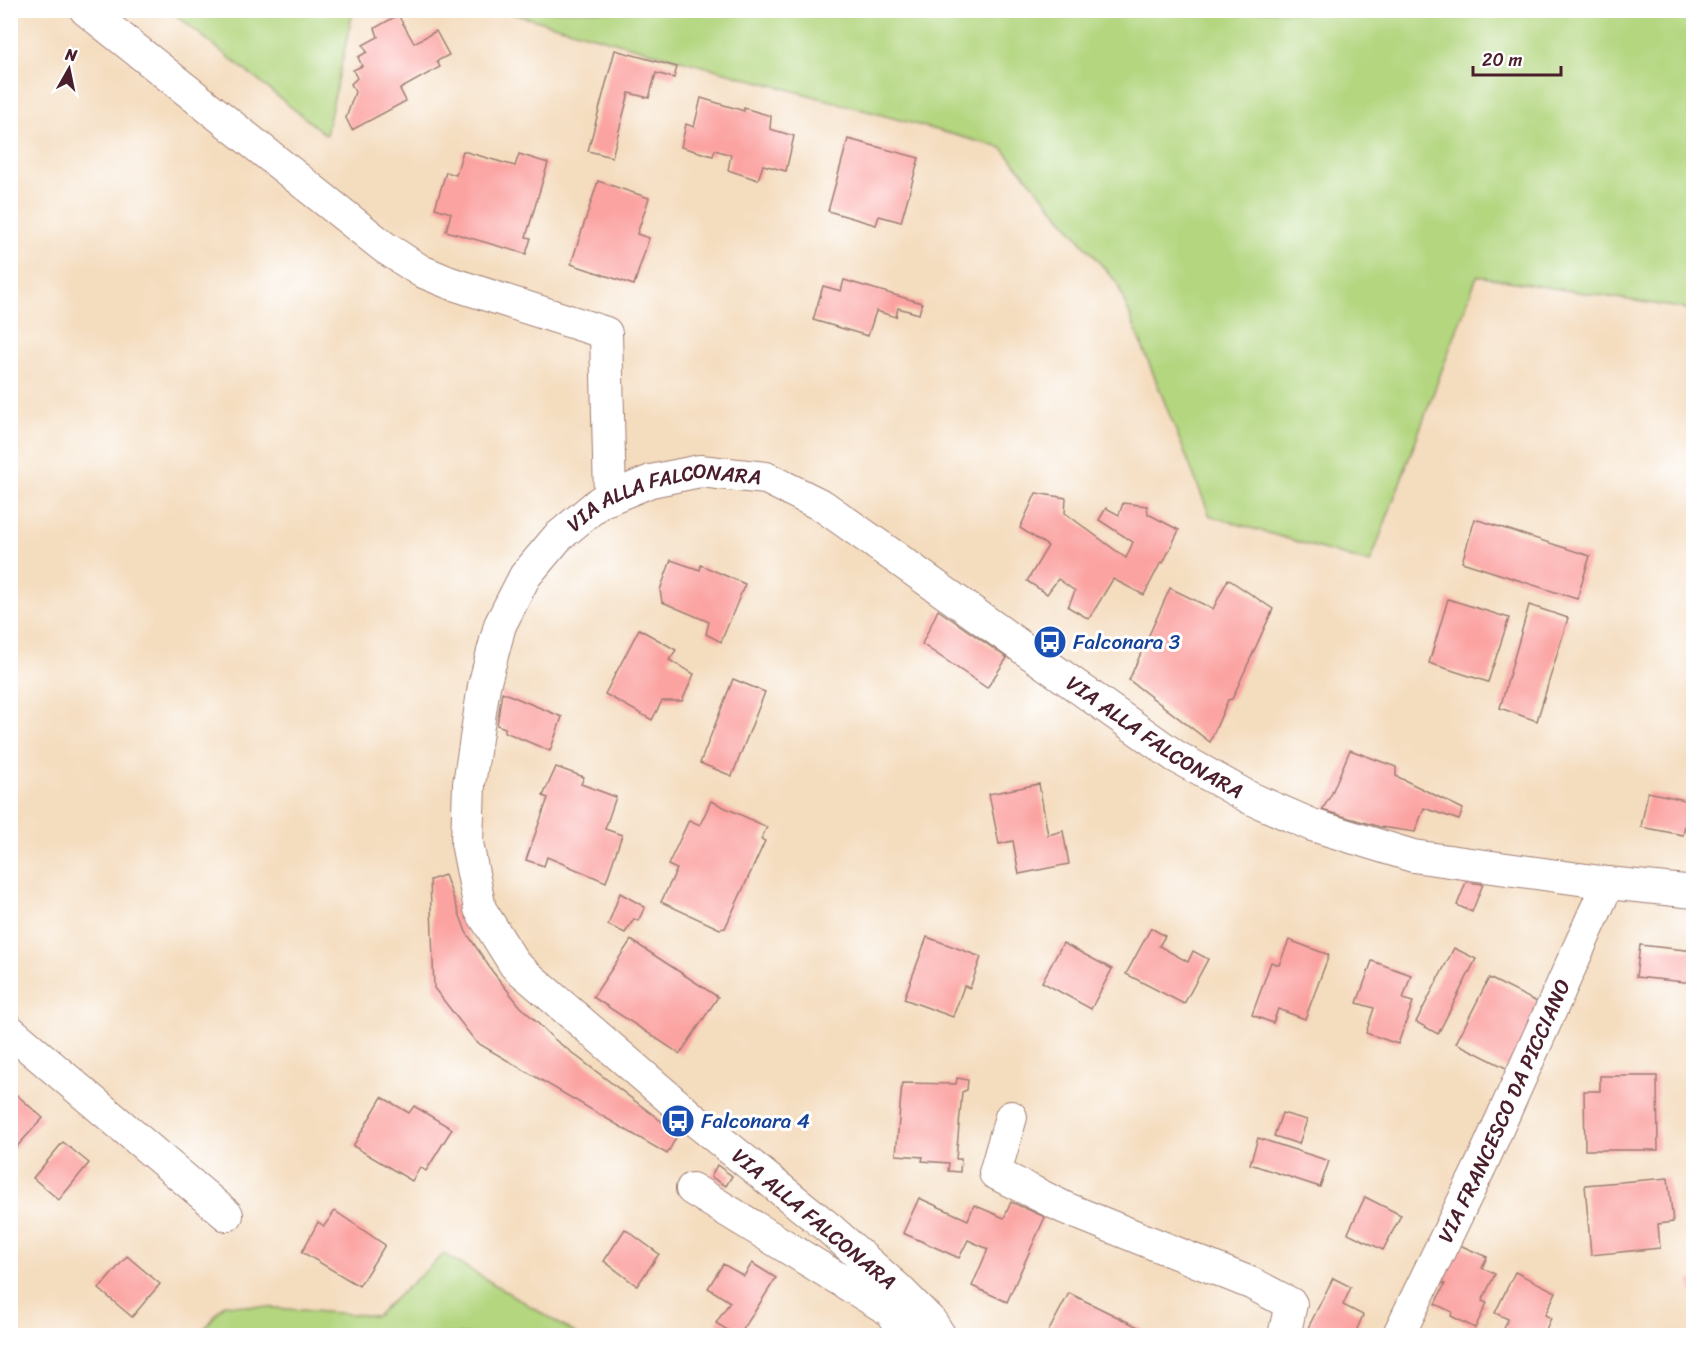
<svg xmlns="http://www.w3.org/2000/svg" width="1704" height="1346" viewBox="0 0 1704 1346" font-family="Sriracha,sans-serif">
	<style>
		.green { fill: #b3d67f; stroke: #7e7a55; stroke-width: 1.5 }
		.building { fill: #fba3a1 }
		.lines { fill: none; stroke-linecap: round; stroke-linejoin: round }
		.minor-casing { stroke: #9f7e74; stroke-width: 34 }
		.minor { stroke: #fff; stroke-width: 32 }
		.labels { text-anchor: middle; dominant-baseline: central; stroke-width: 6; stroke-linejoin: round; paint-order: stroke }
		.street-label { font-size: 21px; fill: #4a1f2b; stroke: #fff }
		.transit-label { font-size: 21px; fill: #164399; stroke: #fff; text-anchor: start }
	</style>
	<rect width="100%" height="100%" fill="#fff"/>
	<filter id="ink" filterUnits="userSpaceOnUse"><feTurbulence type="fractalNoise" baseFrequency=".0167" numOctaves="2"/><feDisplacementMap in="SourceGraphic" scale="12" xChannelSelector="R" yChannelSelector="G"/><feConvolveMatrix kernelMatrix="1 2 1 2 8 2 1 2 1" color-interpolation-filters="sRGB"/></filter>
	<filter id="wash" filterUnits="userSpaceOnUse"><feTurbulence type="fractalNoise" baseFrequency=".008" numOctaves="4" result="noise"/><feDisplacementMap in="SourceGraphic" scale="24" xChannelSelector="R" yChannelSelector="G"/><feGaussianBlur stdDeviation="1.35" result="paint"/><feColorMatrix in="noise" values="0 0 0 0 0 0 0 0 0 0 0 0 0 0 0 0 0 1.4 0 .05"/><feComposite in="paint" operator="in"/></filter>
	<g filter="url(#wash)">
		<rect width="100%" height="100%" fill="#f4dcbe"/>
		<g class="green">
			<polygon points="171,11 353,11 326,135"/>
			<polygon points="502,11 1693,11 1693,310 1477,276 1370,563 1210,516 1117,283 1002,148"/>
			<polygon points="444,1254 578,1335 199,1335 224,1304 376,1316"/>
		</g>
		<g id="blocks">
			<g class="building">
				<polygon points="398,15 414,43 436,31 449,55 437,61 440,67 400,89 406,101 352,130 346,118 355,92 351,84 357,78 353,70 362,66 358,57 367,52 363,45 378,37 375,28"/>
				<polygon points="615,50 677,67 674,78 656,73 649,98 629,93 612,157 588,151"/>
				<polygon points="701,98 744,111 744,108 771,116 770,129 794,136 786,171 763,165 758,180 728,170 731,155 715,150 713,156 681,147 686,124 694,127"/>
				<polygon points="848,139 919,158 901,222 879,216 876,225 828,211"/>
				<polygon points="463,151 515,166 519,154 548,163 526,237 531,238 526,254 446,231 451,213 435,208 446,172 456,175"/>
				<polygon points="598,181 649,198 637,234 649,238 634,285 571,264"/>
				<polygon points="844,280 922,303 919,314 898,308 896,317 876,311 868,336 813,320 823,286 841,291"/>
				<polygon points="1036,493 1066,498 1065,513 1126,558 1133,542 1099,520 1106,508 1119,515 1123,503 1147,506 1148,514 1179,530 1163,563 1161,562 1144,595 1113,579 1089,619 1068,607 1075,591 1058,579 1047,594 1027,581 1048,546 1020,528"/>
				<polygon points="1475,519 1590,556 1577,599 1462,562"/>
				<polygon points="671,560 700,570 701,565 745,584 721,642 706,634 709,622 662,602 660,590"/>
				<polygon points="1228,579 1273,609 1232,699 1228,700 1210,742 1129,680 1170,588 1213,609"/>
				<polygon points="1448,599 1509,618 1488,682 1429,663"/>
				<polygon points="1529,605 1568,618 1537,721 1500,708"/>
				<polygon points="938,610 1007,658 987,688 922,644"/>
				<polygon points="639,629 676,650 669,660 694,674 682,701 662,701 652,720 605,694"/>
				<polygon points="733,679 765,692 732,776 700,763"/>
				<polygon points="502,692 562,717 550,751 505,732 505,728 497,725"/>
				<polygon points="1350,750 1396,767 1396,776 1463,809 1459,820 1424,808 1415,832 1380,827 1322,810 1331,795"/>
				<polygon points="556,767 584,777 581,784 616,797 605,829 622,835 606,882 547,857 544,866 526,860 548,798 543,796"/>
				<polygon points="1039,784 1048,835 1063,831 1069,864 1019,874 1013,841 999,844 989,794"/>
				<polygon points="1648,792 1690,801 1683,835 1641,827"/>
				<polygon points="711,801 767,827 761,839 765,841 725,928 720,929 661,902 677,869 668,865 689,820 700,825"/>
				<polygon points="445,875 466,932 492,971 520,1006 554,1039 678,1134 667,1154 476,1042 434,988 430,880"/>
				<polygon points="1466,882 1483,884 1472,912 1457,905"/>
				<polygon points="620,893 645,907 638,921 634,919 625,933 608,925"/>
				<polygon points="1151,928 1165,936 1159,946 1188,962 1193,951 1208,959 1184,1004 1126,974"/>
				<polygon points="927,937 981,957 970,988 964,986 953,1017 904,999"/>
				<polygon points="631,940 718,997 680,1054 593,997"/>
				<polygon points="1289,940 1329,955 1305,1019 1278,1009 1273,1023 1252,1015 1271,962 1279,965"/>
				<polygon points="1063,943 1112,969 1091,1009 1042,982"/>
				<polygon points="1640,945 1694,951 1694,983 1636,977"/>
				<polygon points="1454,948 1476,959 1438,1034 1416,1022"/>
				<polygon points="1372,961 1411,975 1403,999 1413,1002 1398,1044 1366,1033 1374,1008 1357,1003"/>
				<polygon points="1489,978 1543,1005 1510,1070 1456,1043"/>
				<polygon points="1600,1076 1657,1076 1658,1150 1585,1150 1584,1091 1600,1091"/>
				<polygon points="957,1078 968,1080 967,1090 962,1092 956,1159 961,1159 960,1172 948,1171 949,1163 922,1161 923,1157 896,1155 902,1083 956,1084"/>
				<polygon points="10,1089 43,1118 10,1154"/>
				<polygon points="382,1097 409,1113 414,1106 452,1129 426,1171 420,1167 412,1181 353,1146"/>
				<polygon points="1282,1113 1307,1120 1299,1144 1274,1136"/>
				<polygon points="1258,1138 1329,1161 1320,1187 1250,1164"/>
				<polygon points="63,1142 89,1163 59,1200 33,1178"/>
				<polygon points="717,1165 732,1176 726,1186 711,1177"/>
				<polygon points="1668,1178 1673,1222 1658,1224 1660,1248 1591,1255 1585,1185"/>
				<polygon points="1365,1197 1401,1215 1383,1250 1348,1233"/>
				<polygon points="919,1198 968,1220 974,1205 1004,1218 1011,1202 1045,1217 1007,1302 972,1286 988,1249 968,1240 959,1258 903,1233"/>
				<polygon points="335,1211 385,1245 359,1286 302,1252 318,1222 324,1226"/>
				<polygon points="625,1229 659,1254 637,1286 604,1261"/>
				<polygon points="1455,1243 1487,1257 1482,1268 1495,1274 1482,1301 1487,1303 1475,1328 1451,1316 1452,1312 1435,1304 1445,1284 1437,1281"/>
				<polygon points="127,1256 160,1284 132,1317 99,1289"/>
				<polygon points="752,1263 776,1278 739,1336 737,1336 716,1323 730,1302 708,1288 723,1264 744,1276"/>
				<polygon points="1515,1272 1556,1292 1545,1315 1551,1318 1543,1336 1501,1336 1508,1319 1495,1313"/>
				<polygon points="1333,1278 1351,1287 1343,1305 1363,1315 1354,1336 1304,1336"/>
				<polygon points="1694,1279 1694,1293 1693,1294 1689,1280"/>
				<polygon points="1069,1293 1150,1333 1149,1336 1046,1336"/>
			</g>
		</g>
	</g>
	<g filter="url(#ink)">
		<use href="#blocks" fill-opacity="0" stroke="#9f7e74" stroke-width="1.5"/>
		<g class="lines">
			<defs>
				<g id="minor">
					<polyline points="86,10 384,247 421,271 450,283 606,333 610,498"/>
					<polyline points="10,1031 227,1215"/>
					<polyline points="1011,1117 995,1173 1065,1208 1253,1284 1291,1304 1284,1336"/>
					<polyline points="692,1189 891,1311 908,1336"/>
					<path id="s1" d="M940,1336l-9,-14 -33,-33 -68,-60 -133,-107 -182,-157 -35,-56 -13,-66 2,-59 15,-98 16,-61 25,-49 32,-38 43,-36 51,-21 49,-10 66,7 57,28 352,250 75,42 62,27 101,31 195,27 86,9"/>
					<path id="s2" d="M1398,1336l83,-171 127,-282"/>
				</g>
			</defs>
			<use href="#minor" class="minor-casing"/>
			<use href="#minor" class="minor"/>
		</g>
	</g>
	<defs>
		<symbol id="bus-disc" viewBox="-11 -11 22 22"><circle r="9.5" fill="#1a4fb4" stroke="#fff"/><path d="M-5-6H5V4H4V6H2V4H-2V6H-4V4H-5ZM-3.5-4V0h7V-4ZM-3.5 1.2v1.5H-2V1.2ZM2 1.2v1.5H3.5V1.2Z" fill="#fff"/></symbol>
	</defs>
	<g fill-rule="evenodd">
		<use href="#bus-disc" x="1031" y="623" width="38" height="38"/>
		<use href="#bus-disc" x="659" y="1102" width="38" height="38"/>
	</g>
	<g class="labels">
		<g class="street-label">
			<text stroke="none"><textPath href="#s1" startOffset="1144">VIA ALLA FALCONARA</textPath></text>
			<text stroke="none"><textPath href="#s1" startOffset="1720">VIA ALLA FALCONARA</textPath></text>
			<text stroke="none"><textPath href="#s2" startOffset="249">VIA FRANCESCO DA PICCIANO</textPath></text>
			<text transform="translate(814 1219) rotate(40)">VIA ALLA FALCONARA</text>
		</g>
		<g class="transit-label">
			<text x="1073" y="642">Falconara 3</text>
			<text x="701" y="1121">Falconara 4</text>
		</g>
	</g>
	<rect width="1704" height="1346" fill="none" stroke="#fff" stroke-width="36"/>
	<g transform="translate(69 69) rotate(9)" stroke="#ffffff" stroke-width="4.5" paint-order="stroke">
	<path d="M0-4.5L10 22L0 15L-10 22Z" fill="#4a1f2b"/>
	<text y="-9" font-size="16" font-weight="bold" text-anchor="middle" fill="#4a1f2b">N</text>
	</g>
	<path d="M1473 66v9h88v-9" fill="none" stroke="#4a1f2b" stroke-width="3"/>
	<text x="1482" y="66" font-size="18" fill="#4a1f2b" stroke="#ffffff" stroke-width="4.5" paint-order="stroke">20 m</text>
</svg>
